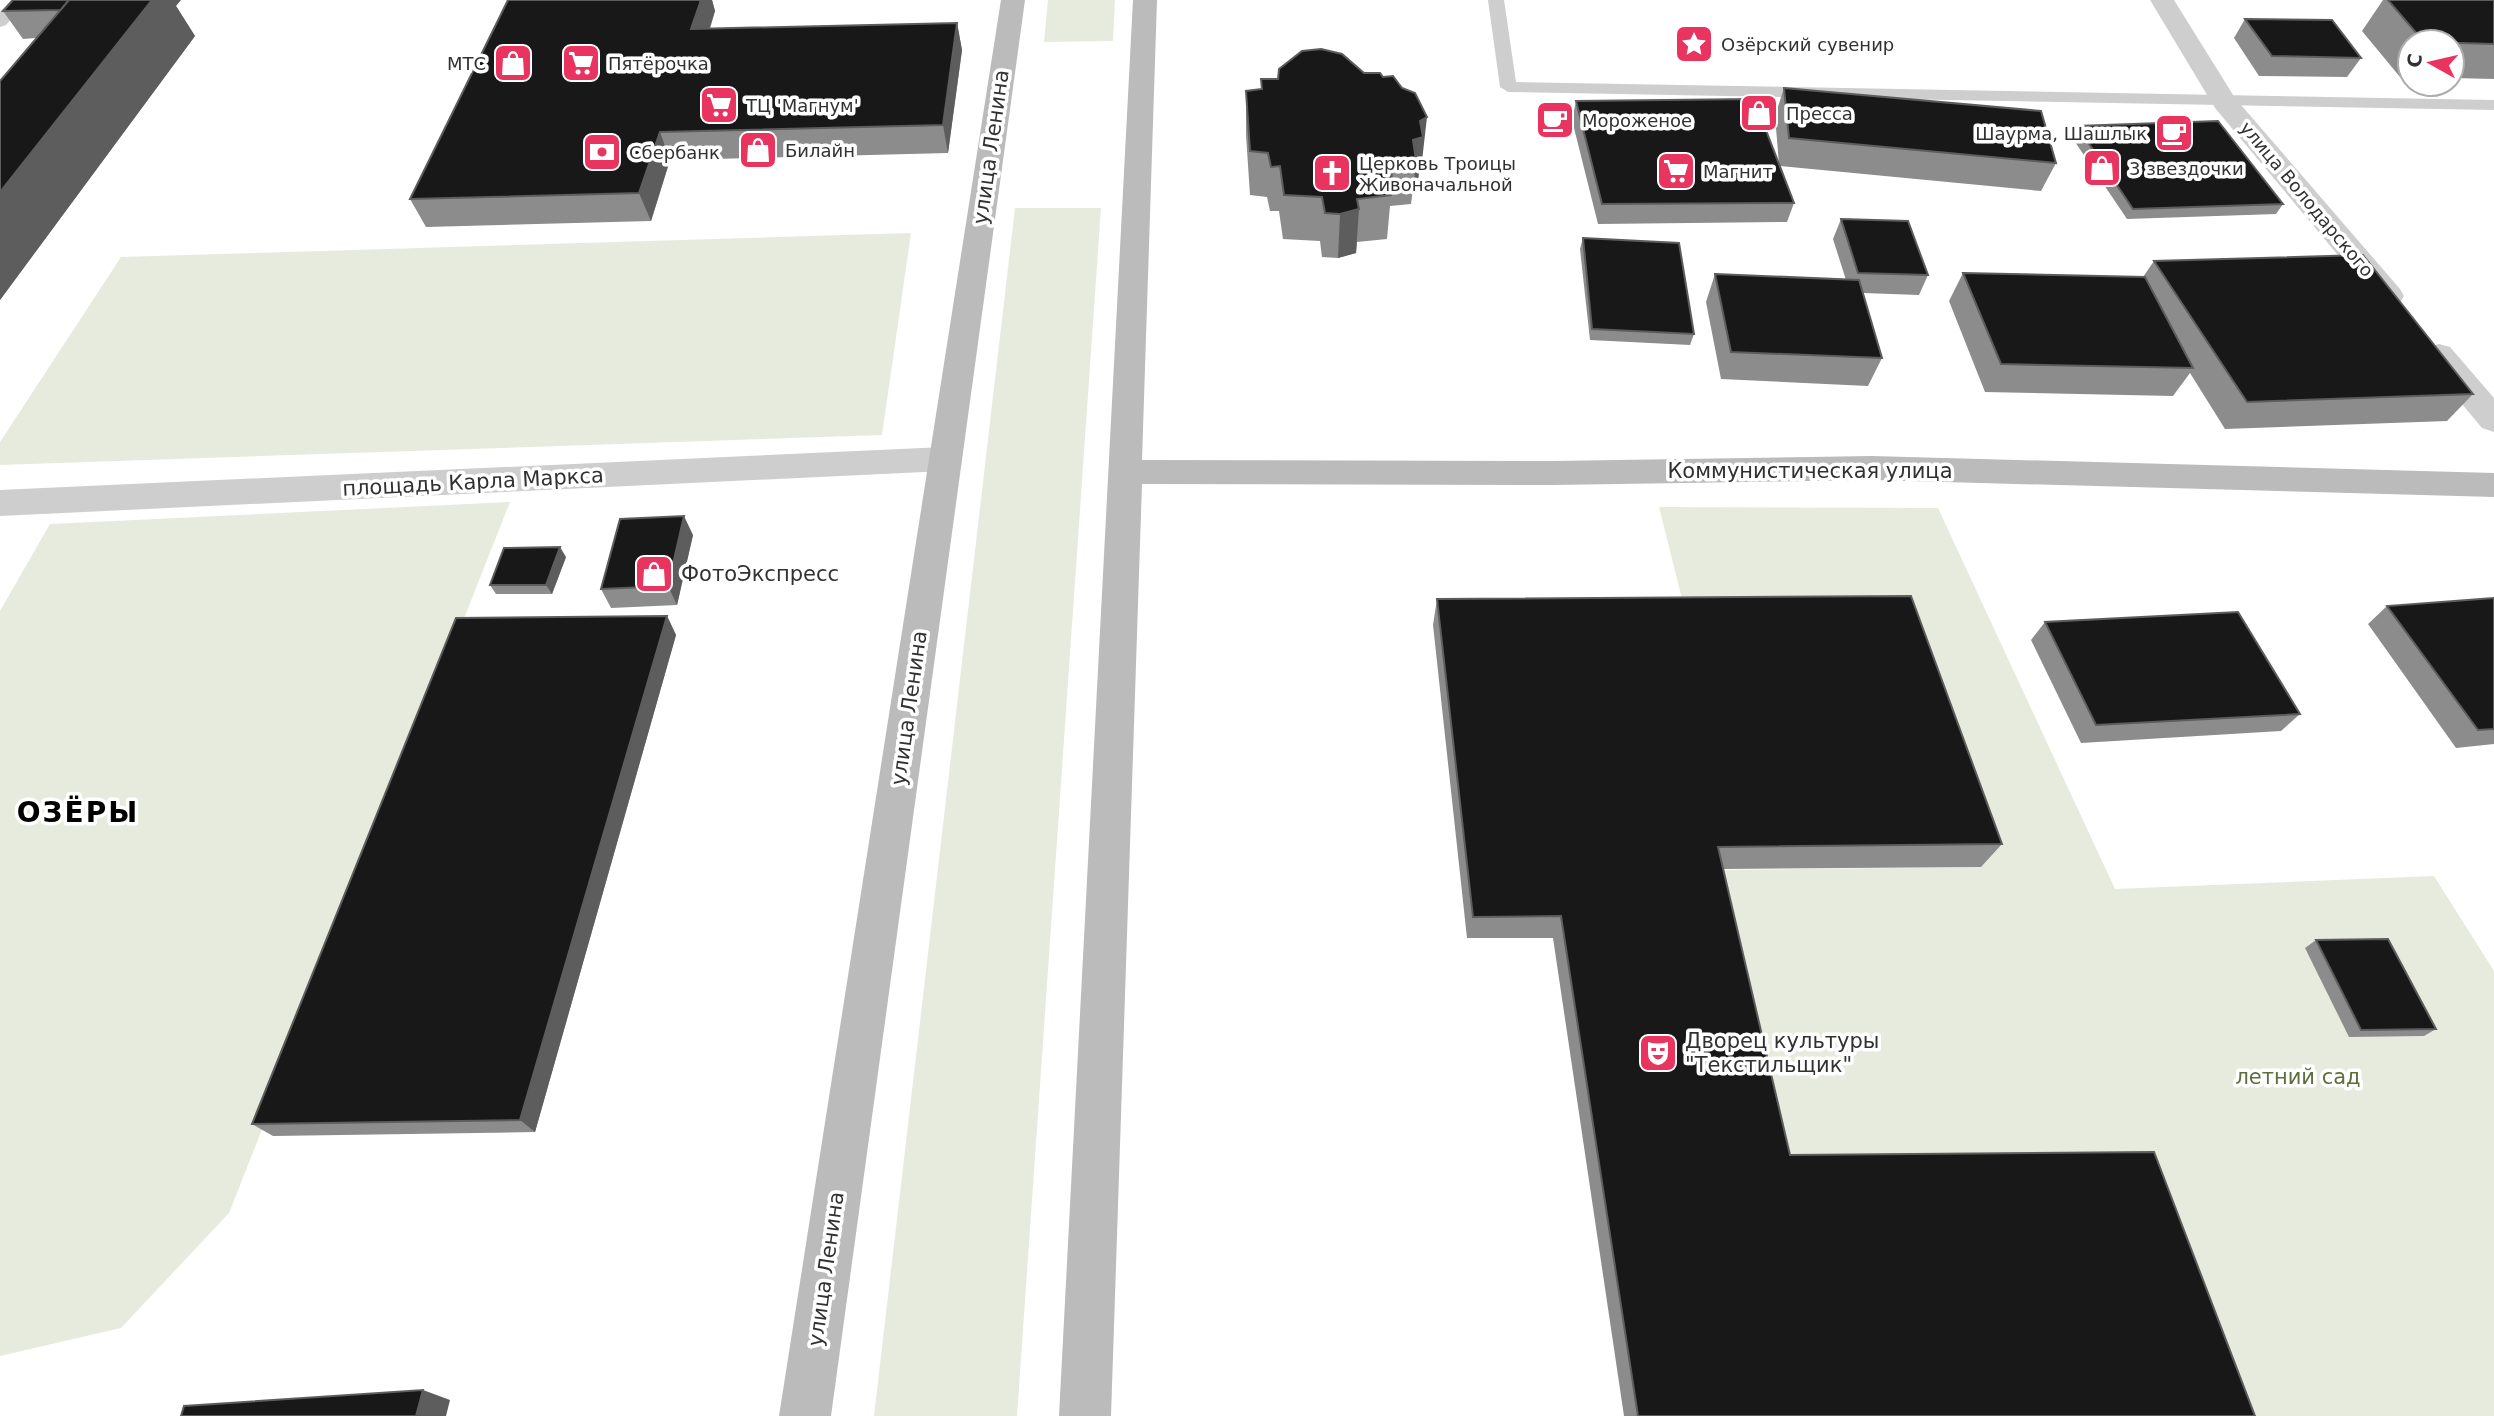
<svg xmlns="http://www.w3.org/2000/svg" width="2494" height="1416" viewBox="0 0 2494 1416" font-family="'DejaVu Sans',sans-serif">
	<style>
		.green { fill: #e7ebdd }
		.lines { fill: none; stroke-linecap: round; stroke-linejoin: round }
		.service { fill: #cecece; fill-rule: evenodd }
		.pedestrian { fill: #cecece; fill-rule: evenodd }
		.minor { fill: #cecece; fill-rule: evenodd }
		.secondary { fill: #bbb; fill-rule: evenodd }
		.wall { fill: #8c8c8c }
		.shaded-wall { fill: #5d5d5d }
		.building { fill: #181818; stroke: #5d5d5d; stroke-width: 2 }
		.labels { text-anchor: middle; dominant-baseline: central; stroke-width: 7; stroke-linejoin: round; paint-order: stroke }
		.far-poi-label { font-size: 18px; fill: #313131; stroke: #fff; text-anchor: start }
		.far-street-label { font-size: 18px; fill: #313131; stroke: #fff }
		.street-label { font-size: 21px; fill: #313131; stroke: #fff }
		.poi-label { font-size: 21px; fill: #313131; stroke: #fff; text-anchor: start }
		.park-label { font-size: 21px; fill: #5d6f3d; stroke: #fff }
		.district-label { font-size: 28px; font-weight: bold; letter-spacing: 2px; fill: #000; stroke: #fff }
	</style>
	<rect width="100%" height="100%" fill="#fff"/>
	<g class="green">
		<polygon points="1048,0 1115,0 1113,41 1044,42"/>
		<polygon points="1015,208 1101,208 1017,1416 874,1416"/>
		<polygon points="911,233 882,435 0,465 0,442 121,257"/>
		<polygon points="510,502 229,1213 121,1328 0,1356 0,611 50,524"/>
		<polygon points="1659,507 1938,508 2115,889 2434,876 2494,971 2494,1416 2217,1416 1773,1172 1705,870 1981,867 1688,623"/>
	</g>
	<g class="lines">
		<g class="service">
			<polygon points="11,0 27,0 6,25 0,27 0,12"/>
			<polygon points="1488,0 1504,0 1516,82 2494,100 2494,110 1508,92 1500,87"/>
		</g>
		<g class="pedestrian">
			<polygon points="2150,0 2174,0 2235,98 2400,289 2404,296 2400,303 2389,306 2378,303 2215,108"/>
			<polygon points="2439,344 2450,347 2494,398 2494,432 2482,428 2428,363 2423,355 2428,347"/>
		</g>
		<polygon class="minor" points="945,447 957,450 962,459 957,468 945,471 0,516 0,490"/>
		<g class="secondary">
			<polygon points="1001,0 1025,0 831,1416 779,1416"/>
			<polygon points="1133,0 1157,0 1142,460 1553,461 1872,456 2494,473 2494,497 1872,480 1553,485 1142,484 1111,1416 1059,1416"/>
		</g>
	</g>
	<g class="wall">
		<polygon points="508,0 712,0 715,11 710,29 957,23 962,50 948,153 670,160 651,221 426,227 410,199"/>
		<polygon points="2383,0 2494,0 2494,79 2452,78 2452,42 2410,42 2410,78 2400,77 2362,31"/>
		<polygon points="176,6 195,36 0,300 0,81 36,38 23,39 3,11"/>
		<polygon points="2245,19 2361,58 2347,77 2259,76 2234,38"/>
		<polygon points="1261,79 1422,161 1420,163 1418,181 1414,182 1411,204 1390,206 1387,239 1357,242 1356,253 1338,258 1322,257 1320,241 1283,239 1279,211 1270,211 1267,197 1250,195 1246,135 1246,91 1261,89"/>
		<polygon points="1784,88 2056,163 2041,191 1780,166 1794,203 1787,222 1598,224 1572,120 1576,101 1779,164 1775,116"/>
		<polygon points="2077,126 2283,204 2276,214 2127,219 2071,136"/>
		<polygon points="1841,219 1928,275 1919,295 1863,293 1882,358 1868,386 1721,379 1706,302 1715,274 1846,280 1833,239"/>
		<polygon points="1583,238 1694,334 1690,345 1590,340 1580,249"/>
		<polygon points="2154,261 2473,394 2447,421 2225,429 2190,373 2173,396 1985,392 1949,301 1963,273 2143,277"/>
		<polygon points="693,535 677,605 611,608 601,589"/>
		<polygon points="566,557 552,594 496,594 490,585"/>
		<polygon points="2494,598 2494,744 2456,748 2368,624 2387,606"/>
		<polygon points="1437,599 2002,844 1981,867 1723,869 1790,1155 2255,1416 1624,1416 1553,938 1467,938 1433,625"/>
		<polygon points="667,616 676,635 535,1132 273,1136 252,1124"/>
		<polygon points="2045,622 2300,714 2281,731 2081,743 2031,640"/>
		<polygon points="2316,940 2436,1029 2424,1036 2349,1037 2305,948"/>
	</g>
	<g class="shaded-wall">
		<polygon points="142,0 181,0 176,6 195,36 0,300 0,192"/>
		<polygon points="701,0 712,0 715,11 700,57 691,29"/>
		<polygon points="957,23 962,50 948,153 943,125"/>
		<polygon points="1427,117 1422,161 1420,163 1418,181 1414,182 1416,160 1413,140 1420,121"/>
		<polygon points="660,132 670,160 651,221 639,193"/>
		<polygon points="1359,209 1356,253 1338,258 1340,214"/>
		<polygon points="684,516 693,535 677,605 668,586"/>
		<polygon points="560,547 566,557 552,594 546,585"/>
		<polygon points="667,616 676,635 535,1132 520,1120"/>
		<polygon points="423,1390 450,1400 446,1416 416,1416"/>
	</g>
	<g class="building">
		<polygon points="13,0 69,0 61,10 3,11"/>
		<polygon points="69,0 152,0 0,192 0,81"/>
		<polygon points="508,0 701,0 691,29 957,23 943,125 660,132 639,193 410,199"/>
		<polygon points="2388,0 2494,0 2494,44 2424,42"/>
		<polygon points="2245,19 2332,20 2361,58 2272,56"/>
		<polygon points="1321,49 1342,54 1364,73 1380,73 1383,77 1393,76 1402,88 1415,93 1427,117 1420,121 1423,137 1413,140 1416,160 1392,163 1391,195 1357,199 1359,209 1340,214 1325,213 1322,197 1284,195 1280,166 1271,167 1268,153 1250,151 1246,91 1262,89 1261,79 1278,79 1279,69 1302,51"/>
		<polygon points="1784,88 2041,111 2056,163 1789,138"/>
		<polygon points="1754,99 1794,203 1602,204 1576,101"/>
		<polygon points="2218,121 2283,204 2133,209 2077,126"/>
		<polygon points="1841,219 1908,221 1928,275 1858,273"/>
		<polygon points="1583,238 1679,243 1694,334 1592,329"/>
		<polygon points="2363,255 2473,394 2247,402 2154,261"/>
		<polygon points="1963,273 2145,277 2193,368 2001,364"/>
		<polygon points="1715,274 1859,280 1882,358 1731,352"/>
		<polygon points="684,516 668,586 601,589 620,519"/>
		<polygon points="560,547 546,585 490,585 504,548"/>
		<polygon points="1911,596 2002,844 1718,847 1790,1155 2154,1152 2255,1416 1638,1416 1561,916 1473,917 1437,599"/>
		<polygon points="2494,598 2494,729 2478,730 2387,606"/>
		<polygon points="2238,612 2300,714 2096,725 2045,622"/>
		<polygon points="667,616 520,1120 252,1124 456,618"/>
		<polygon points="2388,939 2436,1029 2361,1030 2316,940"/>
		<polygon points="423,1390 416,1416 181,1416 184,1406"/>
	</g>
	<defs>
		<symbol id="sight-square" viewBox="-11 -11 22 22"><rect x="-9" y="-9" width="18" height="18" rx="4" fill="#e8345f" stroke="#fff"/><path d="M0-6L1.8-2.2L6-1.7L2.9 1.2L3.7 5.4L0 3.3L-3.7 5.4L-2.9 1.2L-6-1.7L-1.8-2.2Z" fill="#fff"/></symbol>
		<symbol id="shop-square" viewBox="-11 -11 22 22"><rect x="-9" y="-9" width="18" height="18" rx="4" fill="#e8345f" stroke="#fff"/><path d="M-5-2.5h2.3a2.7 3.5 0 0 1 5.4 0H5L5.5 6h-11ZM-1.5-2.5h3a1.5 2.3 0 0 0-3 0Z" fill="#fff"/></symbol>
		<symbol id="supermarket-square" viewBox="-11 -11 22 22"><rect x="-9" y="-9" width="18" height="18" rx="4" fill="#e8345f" stroke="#fff"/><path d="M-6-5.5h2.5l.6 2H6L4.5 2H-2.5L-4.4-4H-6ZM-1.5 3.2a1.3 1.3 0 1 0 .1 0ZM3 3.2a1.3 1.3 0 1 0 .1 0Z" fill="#fff"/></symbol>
		<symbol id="cafe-square" viewBox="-11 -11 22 22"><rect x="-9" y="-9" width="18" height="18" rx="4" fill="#e8345f" stroke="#fff"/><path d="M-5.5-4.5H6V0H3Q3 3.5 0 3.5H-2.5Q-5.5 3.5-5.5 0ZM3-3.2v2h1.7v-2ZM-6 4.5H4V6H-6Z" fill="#fff"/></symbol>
		<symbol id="bank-square" viewBox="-11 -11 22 22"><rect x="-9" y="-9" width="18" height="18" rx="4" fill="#e8345f" stroke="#fff"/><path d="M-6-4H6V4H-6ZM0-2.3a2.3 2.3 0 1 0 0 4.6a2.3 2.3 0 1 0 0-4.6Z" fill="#fff"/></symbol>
		<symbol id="church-square" viewBox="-11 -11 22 22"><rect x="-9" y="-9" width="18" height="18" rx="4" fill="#e8345f" stroke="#fff"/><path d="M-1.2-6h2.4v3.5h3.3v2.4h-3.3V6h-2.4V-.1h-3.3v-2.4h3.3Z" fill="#fff"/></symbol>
		<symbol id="theatre-square" viewBox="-11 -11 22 22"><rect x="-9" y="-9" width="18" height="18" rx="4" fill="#e8345f" stroke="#fff"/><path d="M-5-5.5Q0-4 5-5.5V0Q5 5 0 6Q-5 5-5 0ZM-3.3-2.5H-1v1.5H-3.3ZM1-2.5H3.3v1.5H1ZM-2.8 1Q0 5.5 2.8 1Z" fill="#fff"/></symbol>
	</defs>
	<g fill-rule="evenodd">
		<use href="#sight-square" x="1672" y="22" width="44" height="44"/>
		<use href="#shop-square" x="491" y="41" width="44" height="44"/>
		<use href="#supermarket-square" x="559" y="41" width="44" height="44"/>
		<use href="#supermarket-square" x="697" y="83" width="44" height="44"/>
		<use href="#shop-square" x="1737" y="91" width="44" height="44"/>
		<use href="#cafe-square" x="1533" y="98" width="44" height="44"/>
		<use href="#cafe-square" x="2152" y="111" width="44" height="44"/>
		<use href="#shop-square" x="736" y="128" width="44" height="44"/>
		<use href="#bank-square" x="580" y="130" width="44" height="44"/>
		<use href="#shop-square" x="2080" y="146" width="44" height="44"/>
		<use href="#supermarket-square" x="1654" y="149" width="44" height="44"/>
		<use href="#church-square" x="1310" y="151" width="44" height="44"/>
		<use href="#shop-square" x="632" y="552" width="44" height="44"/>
		<use href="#theatre-square" x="1636" y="1031" width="44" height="44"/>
	</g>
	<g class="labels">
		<g class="far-poi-label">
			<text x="1721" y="44">Озёрский сувенир</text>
			<text x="486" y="63" text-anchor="end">МТС</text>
			<text x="608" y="63">Пятёрочка</text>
			<text x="746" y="105">ТЦ 'Магнум'</text>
			<text x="1786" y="113">Пресса</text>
			<text x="1582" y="120">Мороженое</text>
			<text x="2147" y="133" text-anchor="end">Шаурма, Шашлык</text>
			<text x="785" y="150">Билайн</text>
			<text x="629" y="152">Сбербанк</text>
			<text x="1359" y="163">Церковь Троицы<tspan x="1359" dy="21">Живоначальной</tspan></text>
			<text x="2129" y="168">3 звездочки</text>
			<text x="1703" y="171">Магнит</text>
		</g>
		<g class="far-street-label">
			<text transform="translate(2307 199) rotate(50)">улица Володарского</text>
		</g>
		<g class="street-label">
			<text transform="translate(991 147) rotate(-82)">улица Ленина</text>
			<text x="1810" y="471">Коммунистическая улица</text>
			<text transform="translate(473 482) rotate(-3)">площадь Карла Маркса</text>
			<text transform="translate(909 708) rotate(-82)">улица Ленина</text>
			<text transform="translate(826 1269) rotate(-82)">улица Ленина</text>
		</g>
		<g class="poi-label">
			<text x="681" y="574">ФотоЭкспресс</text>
			<text x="1685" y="1041">Дворец культуры<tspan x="1685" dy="24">"Текстильщик"</tspan></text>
		</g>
		<g class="park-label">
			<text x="2298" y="1077">летний сад</text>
		</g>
		<g class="district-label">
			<text x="78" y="812">ОЗЁРЫ</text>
		</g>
	</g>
	<g transform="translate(2431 63) rotate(278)"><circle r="33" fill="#ffffff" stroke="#adadad" stroke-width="2"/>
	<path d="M0-5L12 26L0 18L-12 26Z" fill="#e8345f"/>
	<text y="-10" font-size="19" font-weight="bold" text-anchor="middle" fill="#313131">С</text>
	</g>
</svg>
